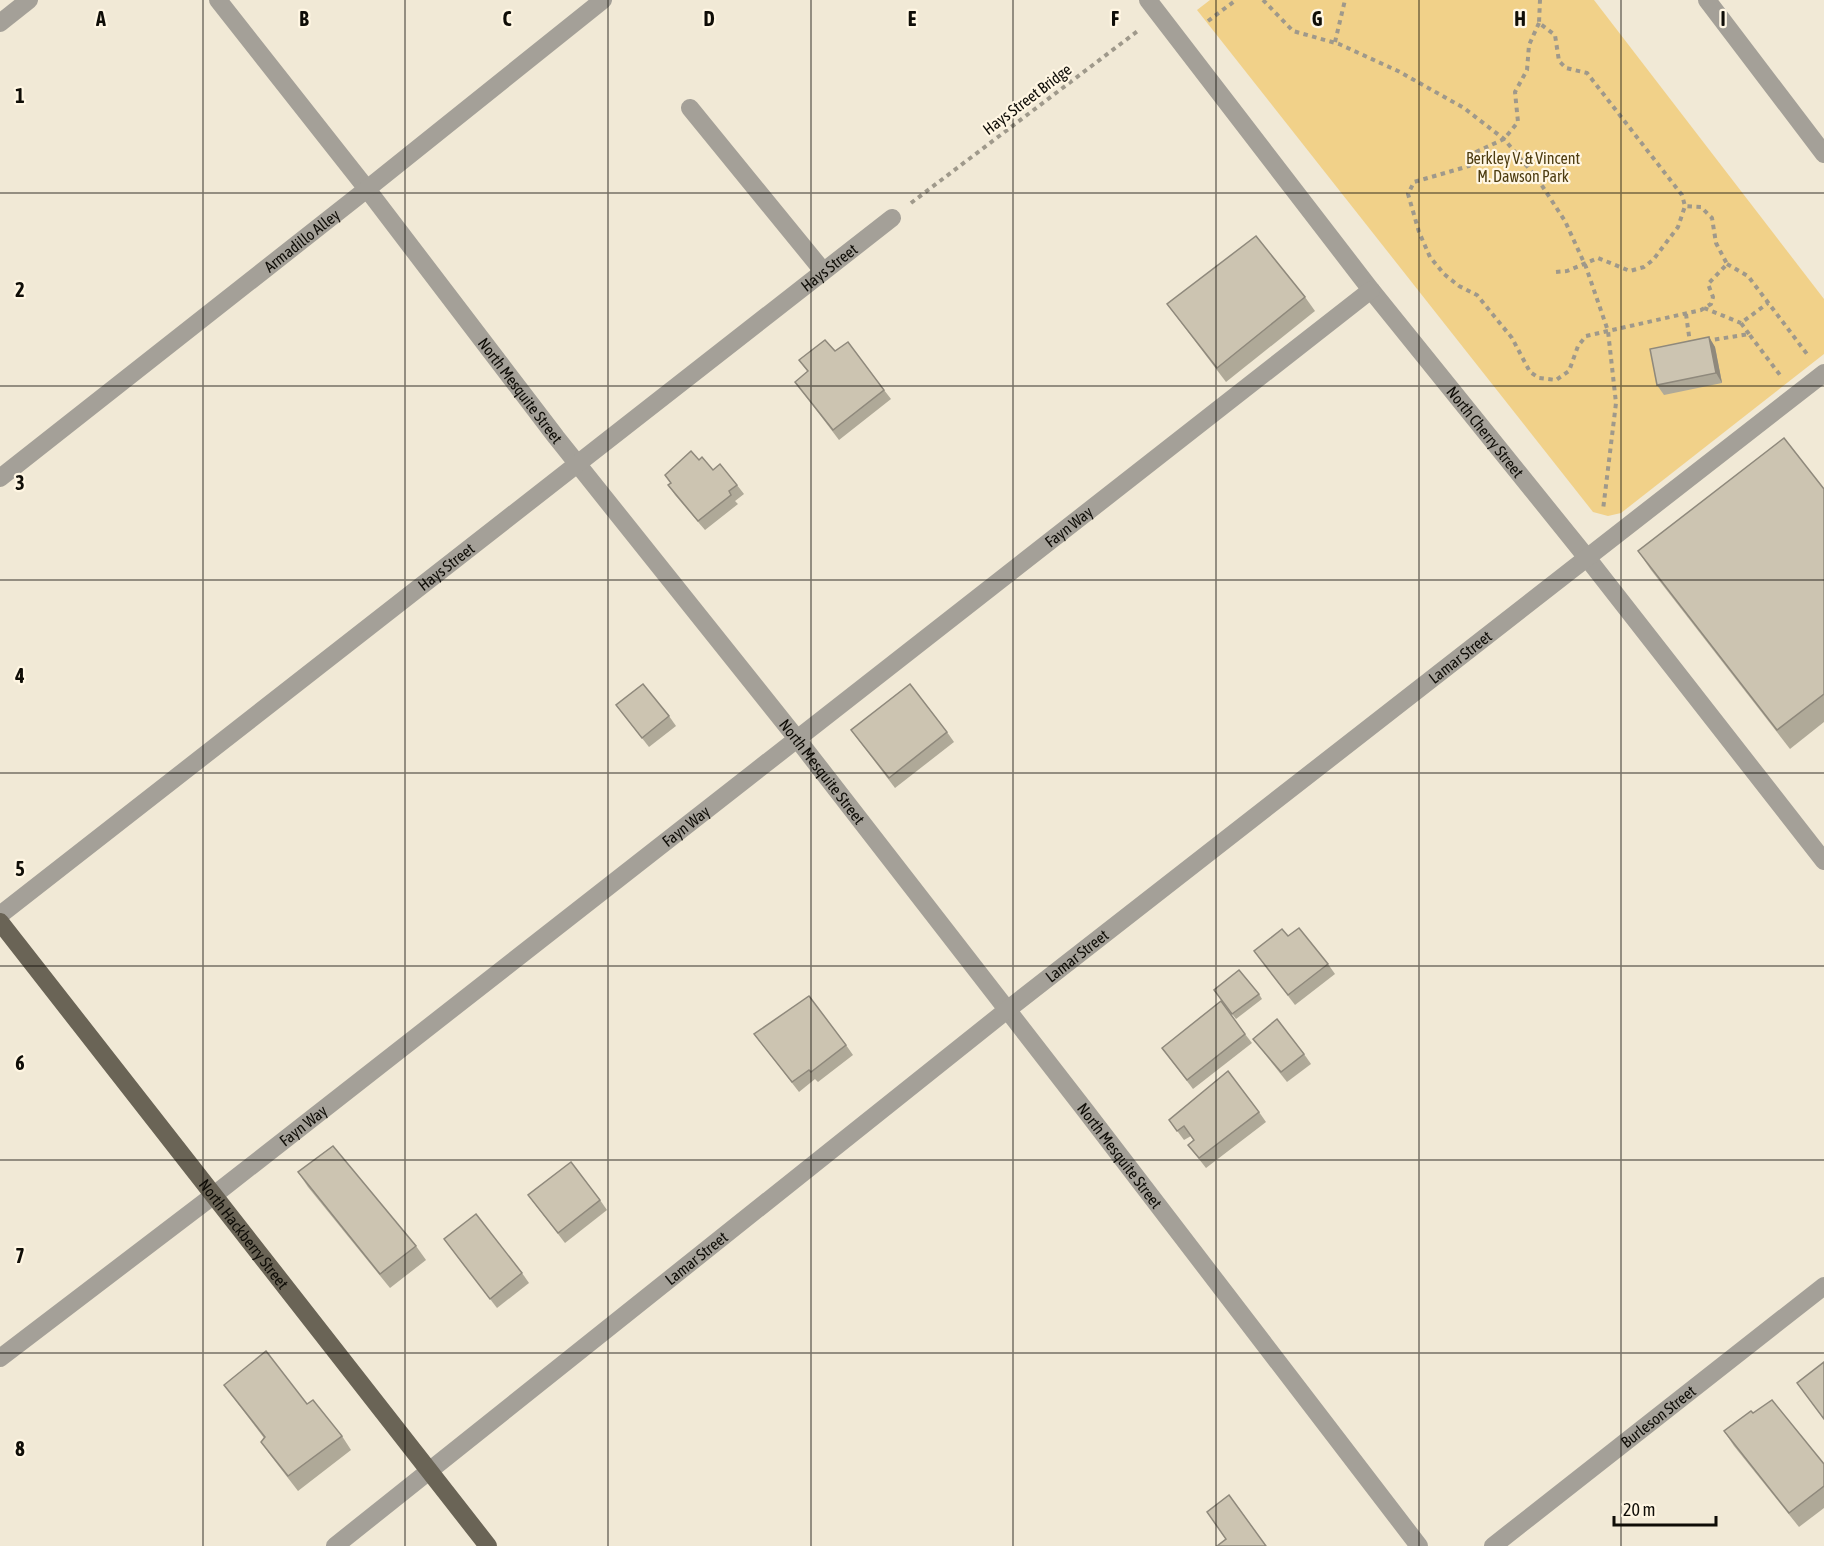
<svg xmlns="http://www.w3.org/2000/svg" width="1824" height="1546" viewBox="0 0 1824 1546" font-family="'Asap Condensed',sans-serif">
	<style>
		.green { fill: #f1d189 }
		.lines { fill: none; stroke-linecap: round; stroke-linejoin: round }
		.path { stroke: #9f998b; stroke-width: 4; stroke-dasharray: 4.5 4.5; stroke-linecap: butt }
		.minor { stroke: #a4a098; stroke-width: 18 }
		.major { stroke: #6a6456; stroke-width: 18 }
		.wall { fill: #afa998 }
		.shaded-wall { fill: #8f897c }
		.building { fill: #ccc4b1; stroke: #8f897c; stroke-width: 1.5 }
		.grid { fill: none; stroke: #0f0d07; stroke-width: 1.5; stroke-opacity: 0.55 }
		.labels { text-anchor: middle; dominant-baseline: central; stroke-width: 4.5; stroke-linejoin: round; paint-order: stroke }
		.street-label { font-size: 16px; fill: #0f0d07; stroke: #fff6e3 }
		.park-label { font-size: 16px; fill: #4d3c10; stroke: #fff6e3 }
		.grid-label { font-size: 20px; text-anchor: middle; font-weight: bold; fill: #0f0d07; stroke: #fff6e3; stroke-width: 4.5; stroke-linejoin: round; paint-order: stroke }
	</style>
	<rect width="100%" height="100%" fill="#f1e9d6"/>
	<polygon class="green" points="1210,0 1594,0 1824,299 1824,354 1621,513 1608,516 1593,512 1197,10"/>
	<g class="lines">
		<g class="path">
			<polyline points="1263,0 1293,31 1339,44 1398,71 1464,108 1504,139 1537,178 1565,221 1586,267 1608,331 1616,403 1603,510"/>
			<polyline points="1208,21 1236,0"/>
			<polyline points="1539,23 1529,45 1527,70 1515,92 1518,122 1504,139 1476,152 1469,166 1414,182 1408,194 1419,232 1430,257 1444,274 1459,286 1477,295 1512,338 1530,372 1539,378 1556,380 1569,371 1578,346 1586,336 1701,310 1711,304 1713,297 1708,284 1727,264 1716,243 1712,218 1701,207 1685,206 1682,195 1587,73 1566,68 1559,61 1555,35 1539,23 1540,0"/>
			<polyline points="1335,42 1345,0"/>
			<polyline points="911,203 1139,30"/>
			<polyline points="1727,264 1748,276 1807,354"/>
			<polyline points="1556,272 1567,271 1598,258 1630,271 1644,267 1653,260 1678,227 1685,206"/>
			<polyline points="1704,308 1741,323"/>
			<polyline points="1686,314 1690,343 1693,343"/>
			<polyline points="1749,334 1741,323 1768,303"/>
			<polyline points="1706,341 1749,334 1780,375"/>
		</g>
		<g class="minor">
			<path id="s1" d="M218,0l149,189 189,248 242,303 287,370 334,436"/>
			<path id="s2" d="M1148,0l223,290 217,269 236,302"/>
			<polyline points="1707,0 1824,154"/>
			<polyline points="0,23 29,0"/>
			<polyline points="690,108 823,271"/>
			<path id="s3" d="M0,478l367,-289 236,-189"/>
			<path id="s4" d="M0,915l892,-697"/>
			<path id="s5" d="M0,1358l214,-163 1157,-905"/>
			<path id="s6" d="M335,1546l672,-536 817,-637"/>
			<path id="s7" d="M1493,1546l331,-260"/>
		</g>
		<path class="major" id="s8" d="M0,922l488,624"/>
	</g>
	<g class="wall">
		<polygon points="1305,297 1315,311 1226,382 1167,304"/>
		<polygon points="1709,337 1715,347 1722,383 1664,395 1657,385"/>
		<polygon points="835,351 884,390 891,399 839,440 795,382 808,372 799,360"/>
		<polygon points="699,460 713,470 737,485 744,494 735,501 738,504 705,530 675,495 668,485 671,483 665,475"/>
		<polygon points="1824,489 1824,722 1790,749 1651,570 1638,551"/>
		<polygon points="616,705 669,716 676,726 649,747"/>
		<polygon points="851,730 947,732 954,742 895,788"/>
		<polygon points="1288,936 1328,964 1335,974 1295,1005 1254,951"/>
		<polygon points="1214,990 1259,994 1262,999 1236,1019"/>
		<polygon points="754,1034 846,1045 853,1055 818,1082 815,1079 799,1092"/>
		<polygon points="1245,1034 1252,1043 1193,1089 1162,1048"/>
		<polygon points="1253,1039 1304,1054 1311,1064 1287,1082"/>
		<polygon points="1259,1112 1266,1122 1206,1168 1188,1145 1194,1140 1191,1136 1184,1140 1169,1120"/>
		<polygon points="298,1172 416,1246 426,1260 390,1288 308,1187"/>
		<polygon points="528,1195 600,1200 607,1210 565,1243"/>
		<polygon points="444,1239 522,1273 529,1283 497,1308"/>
		<polygon points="224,1385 307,1404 342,1436 351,1450 298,1491 271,1456 261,1442 264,1438"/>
		<polygon points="1753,1413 1824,1464 1824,1508 1799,1527 1734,1446 1724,1431"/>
	</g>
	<polygon class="shaded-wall" points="1709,337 1715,347 1722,383 1716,373"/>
	<g class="building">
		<polygon points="1256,236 1305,297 1217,368 1167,304"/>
		<polygon points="1709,337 1716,373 1657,385 1650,349"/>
		<polygon points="825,340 835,351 848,342 884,390 833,430 795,382 808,371 799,360"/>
		<polygon points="1784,438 1824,489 1824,694 1777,730 1638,551"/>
		<polygon points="691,451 699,460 702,457 713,470 720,464 737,485 729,491 731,495 698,521 668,485 671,483 665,475"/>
		<polygon points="643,684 669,716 642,738 616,705"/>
		<polygon points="910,684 947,732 889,778 851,730"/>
		<polygon points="1299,928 1328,964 1288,995 1254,951 1282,929 1288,936"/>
		<polygon points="1239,970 1259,994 1232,1014 1214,990"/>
		<polygon points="809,996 846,1045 811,1072 809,1070 792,1082 754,1034"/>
		<polygon points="1221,1001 1245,1034 1187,1080 1162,1048"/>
		<polygon points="1277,1019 1304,1054 1281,1072 1253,1039"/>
		<polygon points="1228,1071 1259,1112 1199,1158 1188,1145 1194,1140 1184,1126 1177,1131 1169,1120"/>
		<polygon points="333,1146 416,1246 380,1274 298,1172"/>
		<polygon points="571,1162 600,1200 558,1233 528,1195"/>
		<polygon points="476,1214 522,1273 490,1299 444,1239"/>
		<polygon points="266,1351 307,1404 313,1400 342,1436 288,1476 261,1442 265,1437 224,1385"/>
		<polygon points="1824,1362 1824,1419 1797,1383"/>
		<polygon points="1772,1400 1824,1464 1824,1486 1789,1513 1724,1431 1751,1411 1753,1413"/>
		<polygon points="1229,1495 1266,1546 1217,1546 1226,1539 1207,1512"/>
	</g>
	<path class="grid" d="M203,0v1546M405,0v1546M608,0v1546M811,0v1546M1013,0v1546M1216,0v1546M1419,0v1546M1621,0v1546M0,193h1824M0,386h1824M0,580h1824M0,773h1824M0,966h1824M0,1160h1824M0,1353h1824"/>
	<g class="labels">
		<g class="street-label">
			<text transform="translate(1027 99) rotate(-37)">Hays Street Bridge</text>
			<text stroke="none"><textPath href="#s3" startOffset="384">Armadillo Alley</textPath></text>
			<text stroke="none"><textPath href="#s4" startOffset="1052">Hays Street</textPath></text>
			<text stroke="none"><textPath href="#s1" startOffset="494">North Mesquite Street</textPath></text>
			<text stroke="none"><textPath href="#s2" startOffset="548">North Cherry Street</textPath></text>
			<text stroke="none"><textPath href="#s5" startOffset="1354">Fayn Way</textPath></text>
			<text stroke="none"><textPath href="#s4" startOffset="566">Hays Street</textPath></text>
			<text stroke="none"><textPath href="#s6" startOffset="1434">Lamar Street</textPath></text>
			<text stroke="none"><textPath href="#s1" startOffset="980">North Mesquite Street</textPath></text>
			<text stroke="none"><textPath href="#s5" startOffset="868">Fayn Way</textPath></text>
			<text stroke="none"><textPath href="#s6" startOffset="948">Lamar Street</textPath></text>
			<text stroke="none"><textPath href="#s5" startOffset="382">Fayn Way</textPath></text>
			<text stroke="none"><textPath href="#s1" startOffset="1466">North Mesquite Street</textPath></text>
			<text stroke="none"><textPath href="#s8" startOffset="396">North Hackberry Street</textPath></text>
			<text stroke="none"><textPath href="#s6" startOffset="462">Lamar Street</textPath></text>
			<text stroke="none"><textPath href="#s7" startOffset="210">Burleson Street</textPath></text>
		</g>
		<g class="park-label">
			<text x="1523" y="158">Berkley V. &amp; Vincent<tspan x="1523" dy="18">M. Dawson Park</tspan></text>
		</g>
	</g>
	<g class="grid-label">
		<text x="101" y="26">A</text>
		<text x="304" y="26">B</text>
		<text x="507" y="26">C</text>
		<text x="709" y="26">D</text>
		<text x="912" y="26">E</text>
		<text x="1115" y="26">F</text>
		<text x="1317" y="26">G</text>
		<text x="1520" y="26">H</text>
		<text x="1723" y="26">I</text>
		<text x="20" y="103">1</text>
		<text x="20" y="297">2</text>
		<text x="20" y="490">3</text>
		<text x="20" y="683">4</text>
		<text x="20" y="876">5</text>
		<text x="20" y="1070">6</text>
		<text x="20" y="1263">7</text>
		<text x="20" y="1456">8</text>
	</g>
	<path d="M1614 1516v9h102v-9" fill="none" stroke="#0f0d07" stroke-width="3"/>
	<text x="1623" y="1516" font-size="18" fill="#0f0d07" stroke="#fff6e3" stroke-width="4.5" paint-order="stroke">20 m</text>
</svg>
